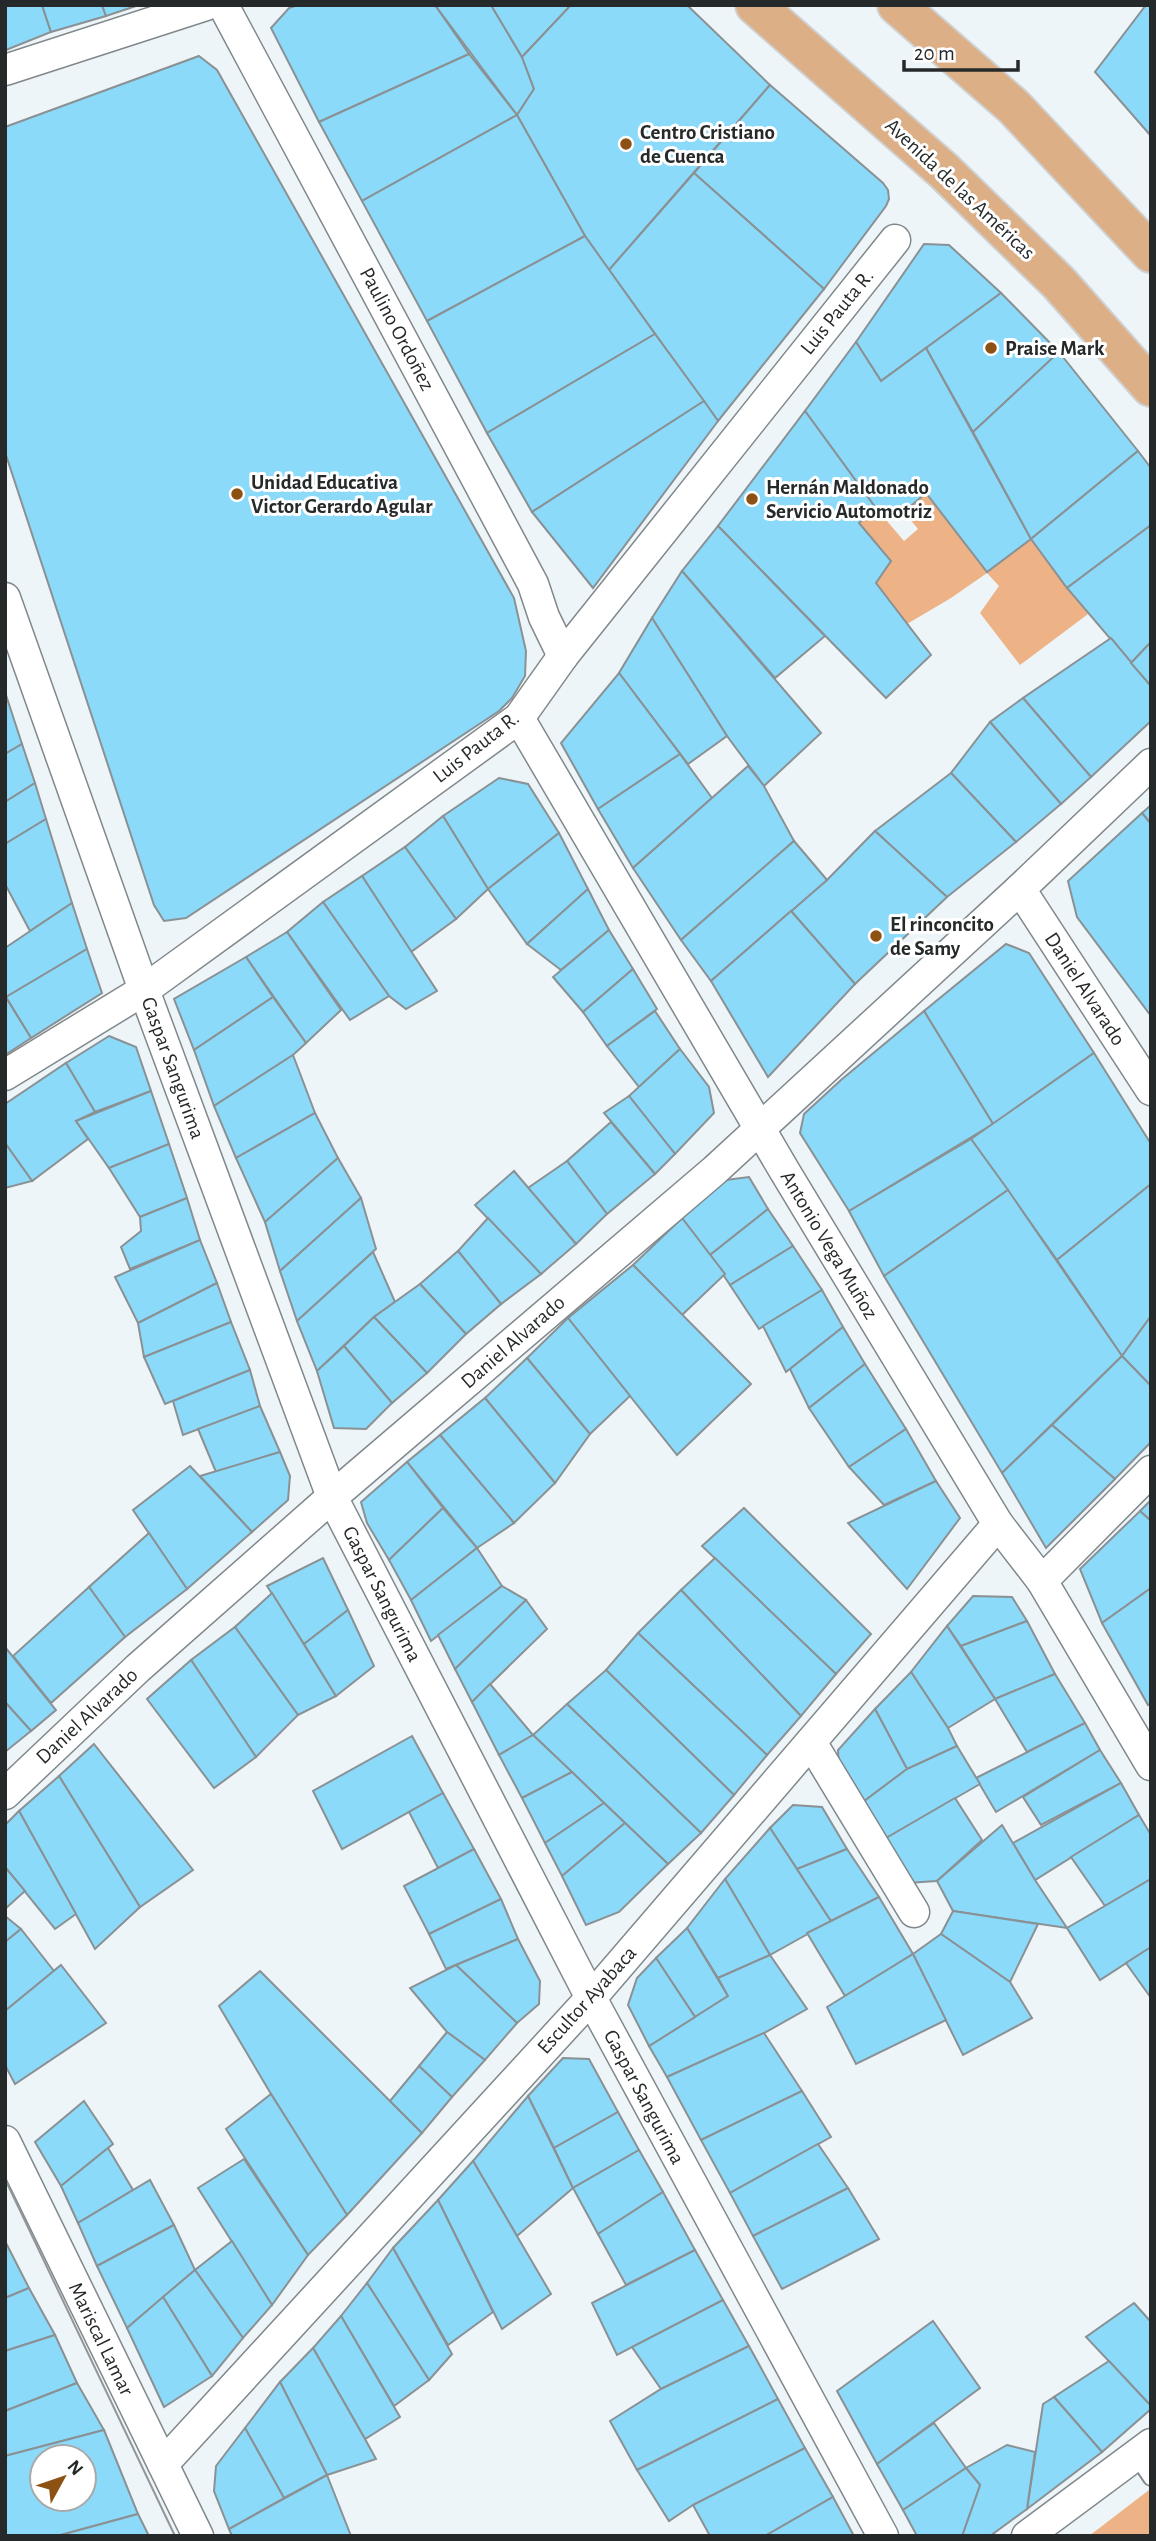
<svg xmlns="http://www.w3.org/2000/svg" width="1156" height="2541" viewBox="0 0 1156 2541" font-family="'Alegreya Sans',sans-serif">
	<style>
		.green { fill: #edb285 }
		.building { fill: #8cdafa; stroke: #8a9194; stroke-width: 2; fill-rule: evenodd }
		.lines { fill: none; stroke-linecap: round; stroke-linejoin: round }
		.lane-casing { stroke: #81888b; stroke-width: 18 }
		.street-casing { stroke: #81888b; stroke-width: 33 }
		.primary-casing { stroke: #cfd0d0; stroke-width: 42 }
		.lane { stroke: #fff; stroke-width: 14 }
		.street { stroke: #fff; stroke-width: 30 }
		.primary { stroke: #dcaf87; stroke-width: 38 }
		.tram { stroke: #919698; stroke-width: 2 }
		.poi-dot { fill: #8e5114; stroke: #fff; stroke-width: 2.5 }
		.labels { text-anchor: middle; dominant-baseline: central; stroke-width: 6; stroke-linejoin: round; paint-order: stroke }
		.poi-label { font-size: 21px; font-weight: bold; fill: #26292a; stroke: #fff; text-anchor: start }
		.street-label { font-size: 21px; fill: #26292a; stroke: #fff }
	</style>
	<rect width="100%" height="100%" fill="#eef5f8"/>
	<g class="green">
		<polygon points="926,493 986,572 1031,539 1088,614 1020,665 980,613 999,586 987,573 951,598 907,624 876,583 891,561 859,523 875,507 904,541 918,529 904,512"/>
		<polygon points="1149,2490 1151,2493 1151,2536 1089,2536"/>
	</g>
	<g class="building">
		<polygon points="5,5 42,5 51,32 6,50"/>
		<polygon points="42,5 102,5 106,16 51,32"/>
		<polygon points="102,5 139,5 106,16"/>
		<polygon points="298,5 435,5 469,54 319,122 271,28 289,8"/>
		<polygon points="435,5 491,5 522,57 534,89 517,115"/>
		<polygon points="491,5 571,5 522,57"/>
		<polygon points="571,5 687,5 770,85 609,270 585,236 517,115 534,89 522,57"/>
		<polygon points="1146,5 1151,5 1151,136 1095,72"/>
		<polygon points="469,54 517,115 362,201 319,122"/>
		<polygon points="199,56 217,70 514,598 526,651 525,676 512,698 499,711 186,918 164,921 154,905 5,452 5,127"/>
		<polygon points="770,85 883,183 888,190 889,199 886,206 824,289 694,173"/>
		<polygon points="517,115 585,236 427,321 362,201"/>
		<polygon points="694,173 824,289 718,421 609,270"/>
		<polygon points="585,236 655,334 487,433 427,321"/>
		<polygon points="924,244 949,245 1001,293 881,381 856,342"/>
		<polygon points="1001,293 1059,352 973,432 926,348"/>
		<polygon points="655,334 704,401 532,512 487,433"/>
		<polygon points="856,342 881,381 926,348 1031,539 987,572 926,493 904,512 875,507 805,411"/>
		<polygon points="1059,352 1138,451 1031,539 973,432"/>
		<polygon points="704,401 718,421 593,588 532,512"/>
		<polygon points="805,411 875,507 859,523 891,561 876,583 931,655 886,698 718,526"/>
		<polygon points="1138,451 1151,468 1151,525 1067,588 1031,539"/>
		<polygon points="1151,525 1151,642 1131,663 1067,588"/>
		<polygon points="718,526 825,636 775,678 682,571"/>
		<polygon points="682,571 821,733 764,786 727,736 652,618"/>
		<polygon points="652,618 727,736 688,764 619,673"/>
		<polygon points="1111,638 1151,686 1151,721 1091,777 1023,698"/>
		<polygon points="1151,642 1151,686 1131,663"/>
		<polygon points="619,673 680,754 598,809 561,743"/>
		<polygon points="5,692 22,744 5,754"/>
		<polygon points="1023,698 1091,777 1061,804 990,722"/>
		<polygon points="990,722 1061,804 1016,842 951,773"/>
		<polygon points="22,744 35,783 5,802 5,754"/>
		<polygon points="680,754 712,798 633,868 598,809"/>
		<polygon points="748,766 764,786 794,841 681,940 633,868"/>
		<polygon points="951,773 1016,842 947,897 875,831"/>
		<polygon points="499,778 528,784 559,833 488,889 443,816"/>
		<polygon points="35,783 46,819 5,844 5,802"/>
		<polygon points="1151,805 1151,824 1142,813"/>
		<polygon points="1142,813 1151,824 1151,1016 1077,917 1068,881"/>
		<polygon points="443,816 488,889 456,919 405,847"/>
		<polygon points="46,819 72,903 30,931 5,884 5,844"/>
		<polygon points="875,831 947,897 855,984 791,911 827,880"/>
		<polygon points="559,833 588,889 527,944 488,889"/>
		<polygon points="794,841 827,880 711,981 681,940"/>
		<polygon points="405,847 456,919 411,952 362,876"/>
		<polygon points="362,876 437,991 406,1009 389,996 323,902"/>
		<polygon points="588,889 609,930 561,970 527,944"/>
		<polygon points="323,902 389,996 350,1020 287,932"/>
		<polygon points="72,903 87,949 6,997 5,948"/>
		<polygon points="791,911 855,984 768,1077 711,981"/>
		<polygon points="609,930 633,969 583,1012 553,977"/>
		<polygon points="287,932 341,1010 306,1043 246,957"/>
		<polygon points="1006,944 1029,953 1094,1053 993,1124 924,1011"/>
		<polygon points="87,949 102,993 31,1038 6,997"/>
		<polygon points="246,957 273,997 194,1050 174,999"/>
		<polygon points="633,969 657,1009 607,1046 583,1012"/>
		<polygon points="5,996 31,1038 5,1055"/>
		<polygon points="273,997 306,1043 293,1055 214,1106 194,1050"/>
		<polygon points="655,1011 680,1049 639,1087 607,1046"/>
		<polygon points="924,1011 993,1124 849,1211 800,1133 804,1114 841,1080"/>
		<polygon points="109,1036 136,1047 151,1091 95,1112 66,1063"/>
		<polygon points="680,1049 709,1087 714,1113 675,1154 629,1096"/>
		<polygon points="1094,1053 1151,1144 1151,1184 1057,1260 971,1139"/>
		<polygon points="293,1055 315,1113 236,1158 214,1106"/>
		<polygon points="66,1063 95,1112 76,1121 88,1139 32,1181 5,1143 5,1104"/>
		<polygon points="151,1091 169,1144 109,1168 76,1121"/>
		<polygon points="629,1096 675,1154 655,1174 604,1113"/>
		<polygon points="315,1113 338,1158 265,1222 236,1158"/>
		<polygon points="611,1122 655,1174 607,1214 567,1161"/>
		<polygon points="971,1139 1008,1190 884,1276 849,1211"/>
		<polygon points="5,1143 32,1181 5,1188"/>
		<polygon points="169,1144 187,1198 140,1217 109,1168"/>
		<polygon points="338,1158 361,1198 280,1271 265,1222"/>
		<polygon points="567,1161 607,1214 576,1244 528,1188"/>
		<polygon points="514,1171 576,1244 541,1274 475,1205"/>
		<polygon points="749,1177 768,1209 710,1255 682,1218 718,1181"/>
		<polygon points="1151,1184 1151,1316 1122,1356 1057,1260"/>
		<polygon points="1008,1190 1122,1356 1002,1473 884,1276"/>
		<polygon points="187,1198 200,1240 130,1269 121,1247 141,1231 140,1217"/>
		<polygon points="361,1198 376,1249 297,1321 280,1271"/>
		<polygon points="768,1209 793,1246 730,1285 710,1255"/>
		<polygon points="488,1218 541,1274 501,1304 458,1251"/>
		<polygon points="682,1218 725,1274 682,1315 633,1265"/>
		<polygon points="200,1240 217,1283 138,1323 115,1277"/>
		<polygon points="793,1246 822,1290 759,1329 730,1285"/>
		<polygon points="458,1251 501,1304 466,1334 420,1284"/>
		<polygon points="373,1252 395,1302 374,1317 317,1371 297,1321"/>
		<polygon points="633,1265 751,1384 677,1455 568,1318"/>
		<polygon points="217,1283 231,1322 144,1357 138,1323"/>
		<polygon points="420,1284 466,1334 427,1373 374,1317"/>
		<polygon points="822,1290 843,1327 786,1372 763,1326"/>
		<polygon points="1151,1316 1151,1386 1122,1356"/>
		<polygon points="374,1317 427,1373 392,1403 344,1346"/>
		<polygon points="568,1318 630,1396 590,1434 527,1358"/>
		<polygon points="231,1322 250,1370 165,1404 144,1357"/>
		<polygon points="843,1327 865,1364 809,1408 790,1369"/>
		<polygon points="344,1346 392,1403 366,1429 334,1428 317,1371"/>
		<polygon points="1122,1356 1151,1386 1151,1442 1115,1479 1052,1425"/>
		<polygon points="527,1358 590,1434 555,1483 485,1398"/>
		<polygon points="865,1364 906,1429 849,1467 809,1408"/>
		<polygon points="250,1370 260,1406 183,1435 173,1401"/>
		<polygon points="485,1398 555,1483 514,1523 440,1435"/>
		<polygon points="260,1406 280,1452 216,1472 198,1429"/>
		<polygon points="1052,1425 1115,1479 1046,1548 1002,1473"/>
		<polygon points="906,1429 936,1481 884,1505 849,1467"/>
		<polygon points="440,1435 514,1523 477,1548 407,1462"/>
		<polygon points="280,1452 290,1476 288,1500 252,1532 200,1476"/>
		<polygon points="407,1462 443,1508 389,1560 367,1523 361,1502"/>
		<polygon points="190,1466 252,1532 187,1589 133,1510"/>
		<polygon points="936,1481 960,1518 907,1589 848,1523"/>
		<polygon points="1151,1500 1151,1521 1140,1511"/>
		<polygon points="443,1508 477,1548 411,1600 389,1560"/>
		<polygon points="744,1508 871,1634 836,1674 702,1546"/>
		<polygon points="1140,1511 1151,1521 1151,1588 1102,1623 1080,1569"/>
		<polygon points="149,1533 187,1589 125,1637 89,1587"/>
		<polygon points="477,1548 502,1586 431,1641 411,1600"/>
		<polygon points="323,1558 348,1610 304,1644 267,1586"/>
		<polygon points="715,1558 836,1674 801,1716 681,1590"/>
		<polygon points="502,1586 526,1600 455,1669 438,1635"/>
		<polygon points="89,1587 125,1637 51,1703 13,1656"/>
		<polygon points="1151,1588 1151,1703 1148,1705 1102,1623"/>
		<polygon points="681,1590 801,1716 767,1755 638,1633"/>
		<polygon points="272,1593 336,1696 298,1715 235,1627"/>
		<polygon points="973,1596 1012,1597 1027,1621 961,1646 947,1626"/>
		<polygon points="526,1600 547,1629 472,1702 455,1669"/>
		<polygon points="348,1610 374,1666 336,1696 304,1644"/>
		<polygon points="1027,1621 1055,1674 995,1699 961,1646"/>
		<polygon points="947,1626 995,1699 948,1728 911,1672"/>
		<polygon points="235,1627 298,1715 256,1757 191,1660"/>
		<polygon points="638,1633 767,1755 734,1795 606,1670"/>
		<polygon points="5,1647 56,1710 31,1731 5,1702"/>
		<polygon points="191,1660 256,1757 214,1788 147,1699"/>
		<polygon points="606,1670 734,1795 701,1833 567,1704"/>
		<polygon points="911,1672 948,1728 957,1746 907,1769 875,1709"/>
		<polygon points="1055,1674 1085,1723 1027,1752 995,1699"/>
		<polygon points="490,1684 533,1735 499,1755 472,1702"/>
		<polygon points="5,1702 31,1731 5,1752"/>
		<polygon points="567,1704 701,1833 668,1864 533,1735"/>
		<polygon points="875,1709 907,1769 859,1805 839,1770 838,1750"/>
		<polygon points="1085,1723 1100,1750 996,1812 976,1778"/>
		<polygon points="533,1735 572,1772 522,1798 499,1755"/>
		<polygon points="412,1736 443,1793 342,1849 313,1791"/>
		<polygon points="94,1744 193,1870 140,1907 59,1776"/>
		<polygon points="957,1746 980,1784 881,1841 859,1805 907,1769"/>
		<polygon points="1100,1750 1121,1783 1041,1825 1023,1797"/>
		<polygon points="572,1772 604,1803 545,1843 522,1798"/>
		<polygon points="59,1776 140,1907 95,1949 19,1811"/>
		<polygon points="1121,1783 1139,1815 1035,1880 1013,1843"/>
		<polygon points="443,1793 474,1849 438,1868 409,1812"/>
		<polygon points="955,1798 982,1840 937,1881 907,1883 881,1841"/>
		<polygon points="604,1803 625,1823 562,1876 545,1843"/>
		<polygon points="793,1805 822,1807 847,1849 797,1869 770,1828"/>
		<polygon points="19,1811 76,1914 55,1929 5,1867 5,1825"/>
		<polygon points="1139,1815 1151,1835 1151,1879 1105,1906 1071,1857"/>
		<polygon points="625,1823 668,1864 619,1912 586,1925 562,1876"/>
		<polygon points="1002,1825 1035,1880 1067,1928 953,1911 937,1881"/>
		<polygon points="770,1828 831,1921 770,1955 725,1879"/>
		<polygon points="474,1849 501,1899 429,1934 404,1886"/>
		<polygon points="847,1849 879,1897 831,1921 797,1869"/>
		<polygon points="5,1867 25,1891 5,1909"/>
		<polygon points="725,1879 770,1955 718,1978 687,1928"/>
		<polygon points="1151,1879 1151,1947 1100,1980 1067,1928"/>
		<polygon points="879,1897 913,1954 845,1996 807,1933"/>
		<polygon points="501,1899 518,1939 446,1969 429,1934"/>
		<polygon points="953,1911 1038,1924 1010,1982 941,1934"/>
		<polygon points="5,1916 21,1929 5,1942"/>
		<polygon points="687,1928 728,1996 695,2017 656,1958"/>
		<polygon points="21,1929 54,1971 5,2011 5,1942"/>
		<polygon points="941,1934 1010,1982 1032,2018 963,2055 913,1954"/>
		<polygon points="518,1939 540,1981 539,2004 517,2023 456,1965"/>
		<polygon points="1151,1947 1151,1998 1126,1963"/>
		<polygon points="913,1954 946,2020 856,2064 827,2007"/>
		<polygon points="770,1955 807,2009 764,2033 667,2077 649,2046 728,1996 718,1978"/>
		<polygon points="656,1958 695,2017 649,2046 628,2005 637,1978"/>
		<polygon points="61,1965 106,2023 15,2084 5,2065 5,2011"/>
		<polygon points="456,1965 517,2023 485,2060 447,2032 410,1988"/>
		<polygon points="260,1971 422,2133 347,2215 271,2094 219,2006"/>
		<polygon points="447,2032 485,2060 452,2097 419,2066"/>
		<polygon points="764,2033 802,2091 701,2140 667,2077"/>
		<polygon points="563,2058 589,2059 618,2112 554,2148 528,2096"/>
		<polygon points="419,2066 452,2097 422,2133 390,2101"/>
		<polygon points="802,2091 831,2137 730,2193 701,2140"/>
		<polygon points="271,2094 347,2215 308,2255 226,2129"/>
		<polygon points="528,2096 573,2188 517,2236 473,2161"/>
		<polygon points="84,2101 113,2144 61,2186 35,2142"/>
		<polygon points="618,2112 639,2150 573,2188 554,2148"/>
		<polygon points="818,2144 848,2188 753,2236 730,2193"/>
		<polygon points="108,2148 133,2190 78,2223 61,2186"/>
		<polygon points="639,2150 663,2192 598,2234 573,2188"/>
		<polygon points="244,2159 308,2255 272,2305 198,2188"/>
		<polygon points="473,2161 551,2294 502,2329 438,2200"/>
		<polygon points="150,2180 174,2225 97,2266 78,2223"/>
		<polygon points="848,2188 879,2239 782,2289 753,2236"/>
		<polygon points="663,2192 695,2250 626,2285 598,2234"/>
		<polygon points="438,2200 493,2312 448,2345 393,2248"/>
		<polygon points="174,2225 195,2270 127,2328 97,2266"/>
		<polygon points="5,2241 29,2288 5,2298"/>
		<polygon points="232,2241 272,2305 243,2338 195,2270"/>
		<polygon points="393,2248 452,2354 429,2380 367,2283"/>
		<polygon points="695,2250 723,2300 617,2355 592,2303"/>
		<polygon points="195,2270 243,2338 212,2376 163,2297"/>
		<polygon points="367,2283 429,2380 394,2406 341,2316"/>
		<polygon points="29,2288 55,2335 5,2351 5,2298"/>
		<polygon points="163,2297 212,2376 164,2407 127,2328"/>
		<polygon points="723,2300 749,2346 661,2389 632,2347"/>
		<polygon points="1134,2303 1151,2322 1151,2406 1086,2337"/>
		<polygon points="341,2316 400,2417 365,2439 313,2348"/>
		<polygon points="933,2321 980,2388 877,2464 837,2391"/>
		<polygon points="55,2335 77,2383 5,2411 5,2351"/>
		<polygon points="749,2346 778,2399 637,2470 610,2421 661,2389"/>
		<polygon points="313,2348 365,2439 376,2459 327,2475 280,2382"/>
		<polygon points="1109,2361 1151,2406 1151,2409 1102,2452 1054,2397"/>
		<polygon points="280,2382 327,2475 284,2498 245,2428"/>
		<polygon points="77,2383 104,2430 5,2456 5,2411"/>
		<polygon points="1054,2397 1102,2452 1027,2509 1043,2404"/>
		<polygon points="778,2399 805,2448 693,2505 669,2521 637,2470"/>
		<polygon points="934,2423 966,2468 903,2510 877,2464"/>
		<polygon points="245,2428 284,2498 229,2529 214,2491 216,2466"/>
		<path d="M104,2430l34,84 -81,22h-52v-80zM42,2457h42v42h-42z"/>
		<polygon points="1007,2445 1035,2452 1027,2509 990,2536 962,2536 980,2485 966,2468"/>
		<polygon points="805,2448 833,2497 765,2536 710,2536 693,2505"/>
		<polygon points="966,2468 980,2485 962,2536 917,2536 903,2510"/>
		<polygon points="327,2475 351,2536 232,2536 229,2529"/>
		<polygon points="833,2497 854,2536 765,2536"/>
		<polygon points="138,2514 149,2536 57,2536"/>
	</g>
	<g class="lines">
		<defs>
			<polyline id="lane" points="1136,2456 1151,2478"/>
			<g id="street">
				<polyline points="223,5 533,584 544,617 563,656"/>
				<polyline points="5,70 206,5"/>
				<polyline points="5,598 144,990 332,1497 591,1998 883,2536"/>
				<polyline points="519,718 784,1170 998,1524 1042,1581 1151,1765"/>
				<polyline points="1020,889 1151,1090"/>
				<polyline points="5,1075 144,990 519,718 563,656 895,240"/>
				<polyline points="1042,1581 1151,1471"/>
				<polyline points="811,1742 914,1912"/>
				<polyline points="5,1794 138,1668 332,1497 715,1170 1020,889 1151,764"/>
				<polyline points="5,2141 198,2536"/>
				<polyline points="163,2464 591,1998 998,1524"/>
				<polyline points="1027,2536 1151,2444"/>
			</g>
			<g id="primary">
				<polyline points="755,5 944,171 1059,283 1151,387"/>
				<polyline points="897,5 1014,107 1151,253"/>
			</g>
		</defs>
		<use href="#lane" class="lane-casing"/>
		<use href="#street" class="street-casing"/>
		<use href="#primary" class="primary-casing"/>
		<use href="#lane" class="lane"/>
		<use href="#street" class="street"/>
		<use href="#primary" class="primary"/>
		<polyline class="tram" points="5,2179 175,2536"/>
	</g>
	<g class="poi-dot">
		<circle cx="626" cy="144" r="7"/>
		<circle cx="991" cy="348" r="7"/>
		<circle cx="237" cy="494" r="7"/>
		<circle cx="752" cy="499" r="7"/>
		<circle cx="876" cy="936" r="7"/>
	</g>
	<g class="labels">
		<g class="poi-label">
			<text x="640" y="132">Centro Cristiano<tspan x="640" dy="24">de Cuenca</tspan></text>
			<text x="1005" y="348">Praise Mark</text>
			<text x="251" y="482">Unidad Educativa<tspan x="251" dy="24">Victor Gerardo Agular</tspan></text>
			<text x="766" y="487">Hernán Maldonado<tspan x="766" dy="24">Servicio Automotriz</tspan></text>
			<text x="890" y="924">El rinconcito<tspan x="890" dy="24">de Samy</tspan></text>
		</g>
		<g class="street-label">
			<text transform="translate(960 189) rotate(43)">Avenida de las Américas</text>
			<text transform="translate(837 312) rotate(-51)">Luis Pauta R.</text>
			<text transform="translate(397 329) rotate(62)">Paulino Ordoñez</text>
			<text transform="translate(476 747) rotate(-38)">Luis Pauta R.</text>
			<text transform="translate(1085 989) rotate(57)">Daniel Alvarado</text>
			<text transform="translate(173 1068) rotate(70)">Gaspar Sangurima</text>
			<text transform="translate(829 1245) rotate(59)">Antonio Vega Muñoz</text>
			<text transform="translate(513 1342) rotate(-41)">Daniel Alvarado</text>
			<text transform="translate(382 1594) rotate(63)">Gaspar Sangurima</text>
			<text transform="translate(87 1716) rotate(-43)">Daniel Alvarado</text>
			<text transform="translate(587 2000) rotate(-48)">Escultor Ayabaca</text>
			<text transform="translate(644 2097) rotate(62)">Gaspar Sangurima</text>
			<text transform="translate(101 2339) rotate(64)">Mariscal Lamar</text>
		</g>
	</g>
	<rect width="1156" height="2541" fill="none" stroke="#26292a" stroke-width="14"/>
	<g transform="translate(63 2478) rotate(50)"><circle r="33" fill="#ffffff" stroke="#a8a9aa" stroke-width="2"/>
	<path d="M0-5L12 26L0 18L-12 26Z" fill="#8e5114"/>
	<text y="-10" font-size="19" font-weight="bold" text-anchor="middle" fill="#26292a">N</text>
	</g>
	<path d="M904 60v10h114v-10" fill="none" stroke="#26292a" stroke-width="3.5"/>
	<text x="914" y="60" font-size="21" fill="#26292a" stroke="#ffffff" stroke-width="5" paint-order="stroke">20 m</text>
</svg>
